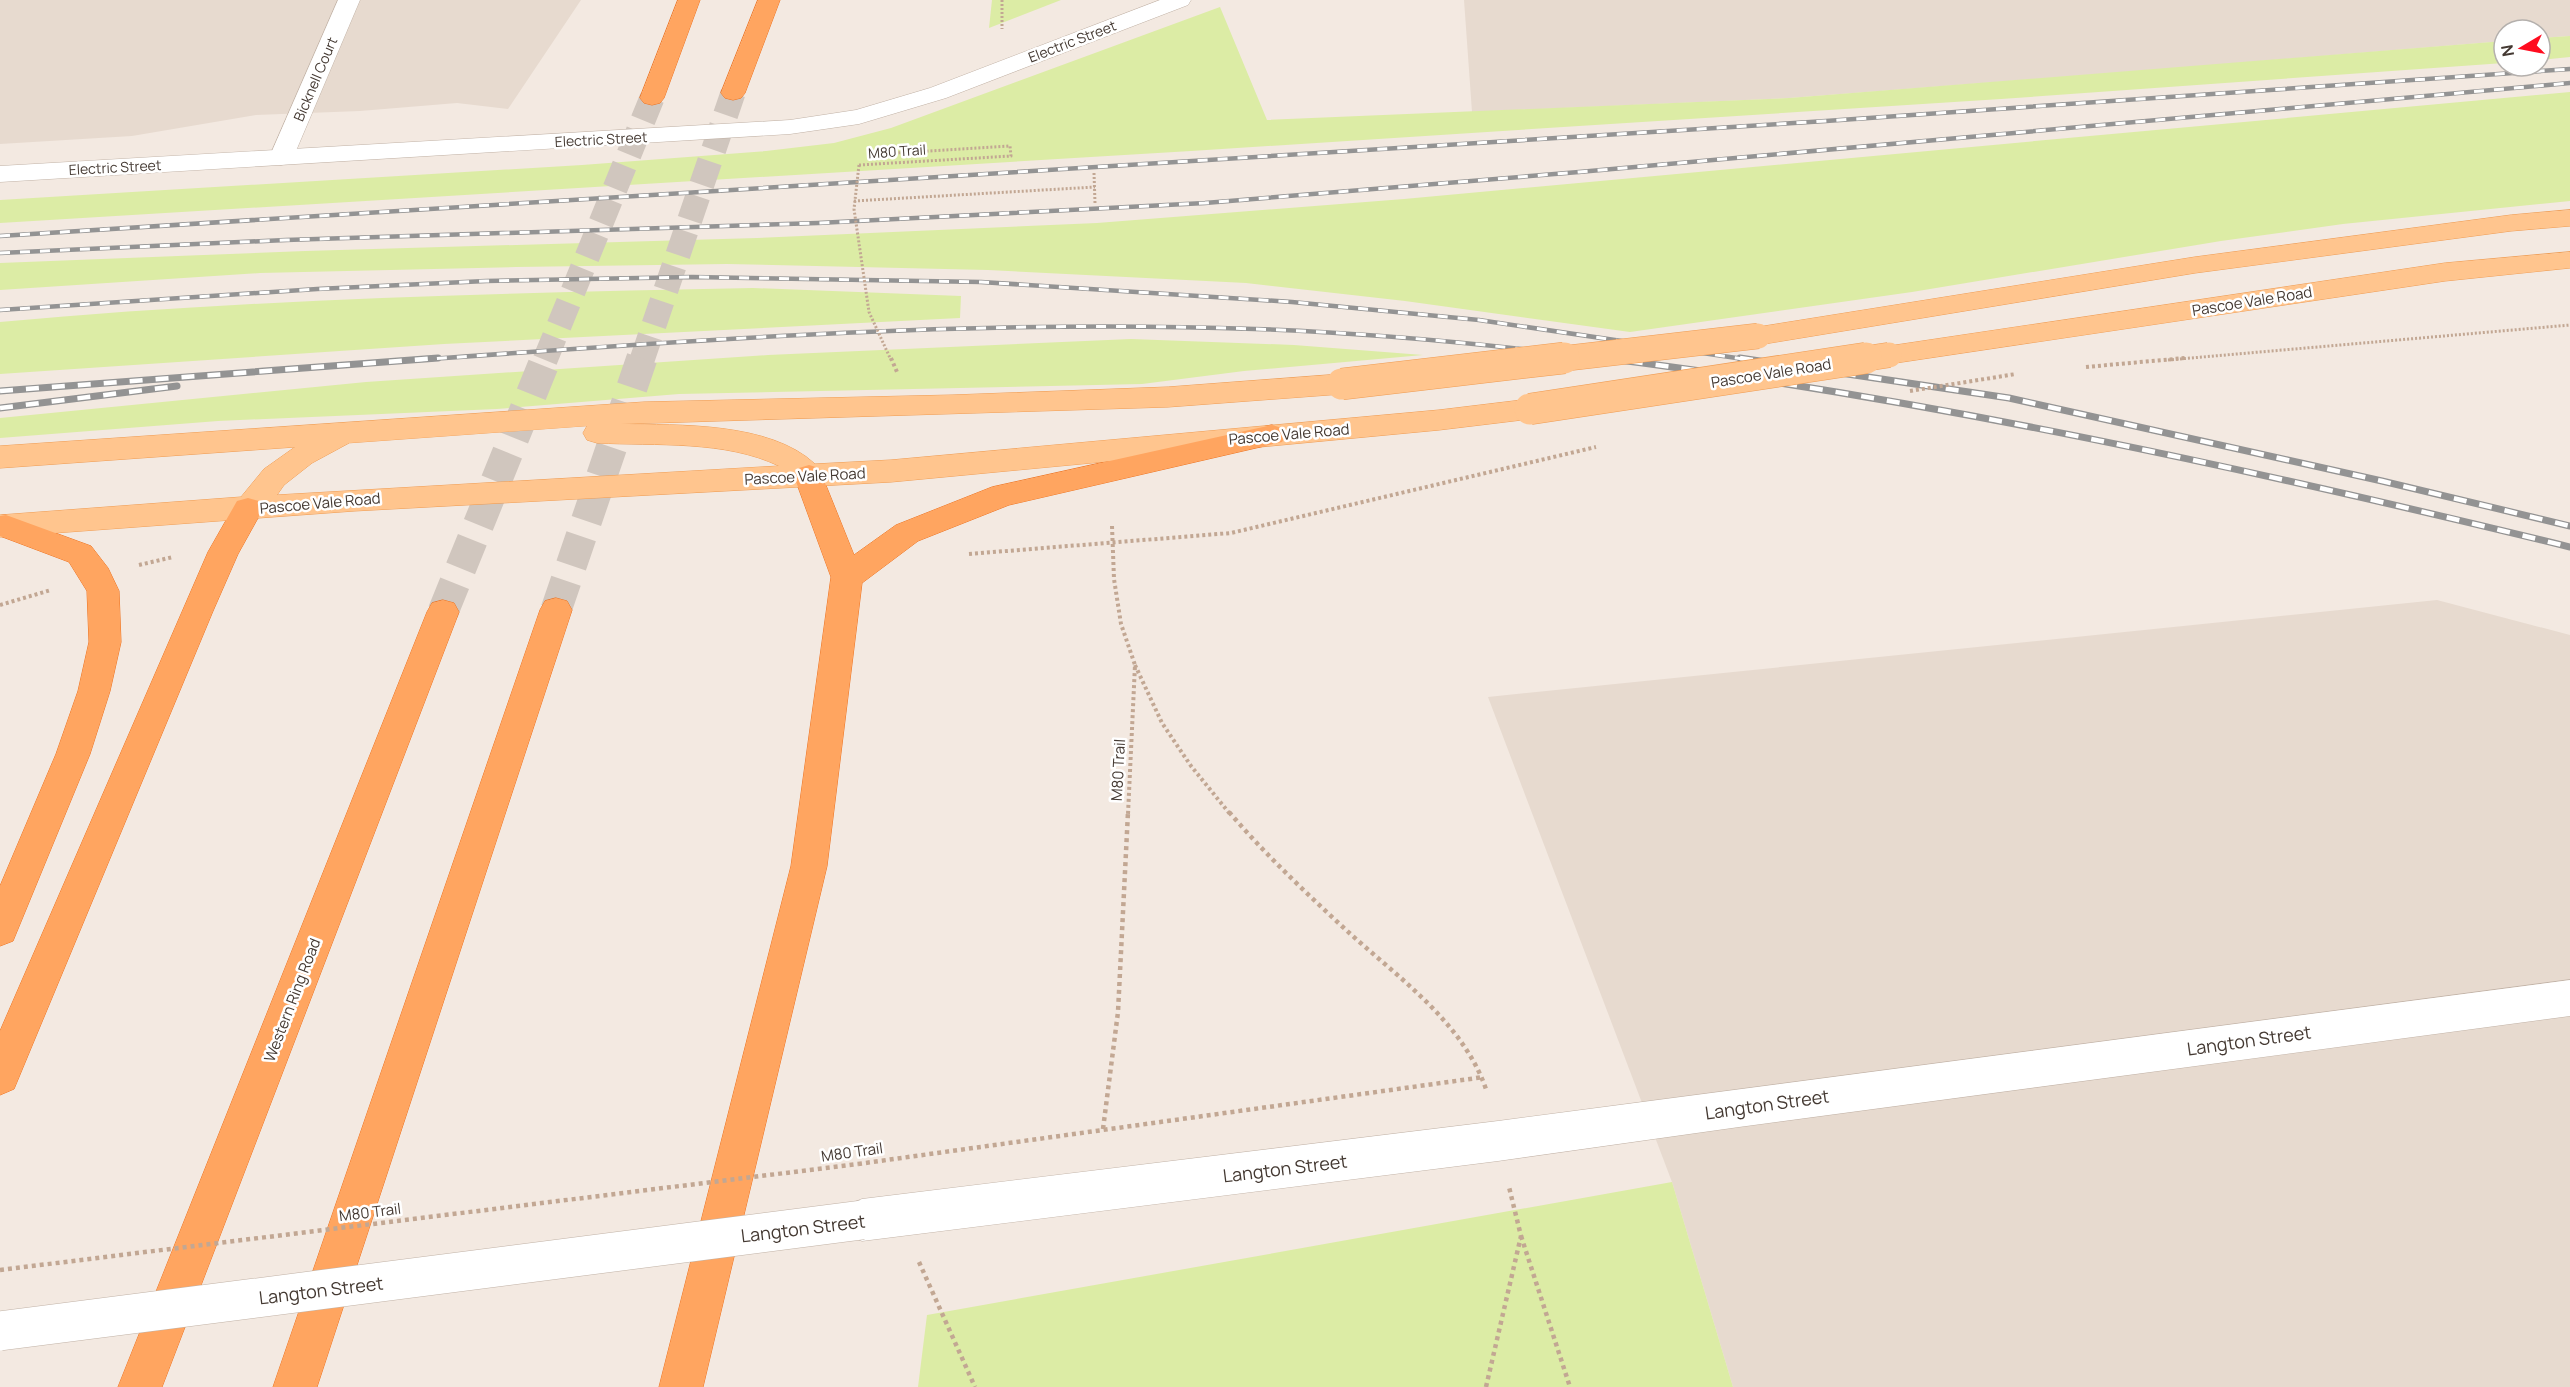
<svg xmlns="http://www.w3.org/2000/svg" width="2570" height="1387" viewBox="0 0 2570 1387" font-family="Manrope,sans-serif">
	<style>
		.residential { fill: #e7dacf }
		.green { fill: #dceca5 }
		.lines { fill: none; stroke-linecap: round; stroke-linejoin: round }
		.motorway-tunnel-far1 { stroke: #d0c6be; stroke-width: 25; stroke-dasharray: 25 12; stroke-linecap: butt }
		.motorway-tunnel { stroke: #d0c6be; stroke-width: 31; stroke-dasharray: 31 16; stroke-linecap: butt }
		.minor-casing { stroke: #c1b2a6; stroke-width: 1 }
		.tertiary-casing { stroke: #c1b2a6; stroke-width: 1 }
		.primary-casing { stroke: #ef9c53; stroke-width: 1 }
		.motorway-casing { stroke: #ec7322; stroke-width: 1 }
		.path-far2 { stroke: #c2a793; stroke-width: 3; stroke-dasharray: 2 2; stroke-linecap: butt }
		.path-far1 { stroke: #c2a793; stroke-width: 4; stroke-dasharray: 3 3; stroke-linecap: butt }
		.path { stroke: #c2a793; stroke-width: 4.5; stroke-dasharray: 4 4; stroke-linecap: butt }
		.minor { fill: #fff; fill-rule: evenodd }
		.tertiary { fill: #fff; fill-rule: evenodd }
		.primary { fill: #ffc58e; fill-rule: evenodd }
		.motorway { fill: #ffa560; fill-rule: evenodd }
		.rail-far1-casing { stroke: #939393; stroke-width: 4.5 }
		.rail-casing { stroke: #939393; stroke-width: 7 }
		.rail-far1 { stroke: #fff; stroke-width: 3; stroke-dasharray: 10; stroke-linecap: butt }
		.rail { stroke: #fff; stroke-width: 4.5; stroke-dasharray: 13; stroke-linecap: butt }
		.minor-bridge-casing { stroke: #c1b2a6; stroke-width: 40; stroke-linecap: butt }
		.primary-bridge-far1-casing { stroke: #ef9c53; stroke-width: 26; stroke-linecap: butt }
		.primary-bridge-casing { stroke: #ef9c53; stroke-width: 32; stroke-linecap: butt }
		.path-bridge-far2 { stroke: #c2a793; stroke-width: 3; stroke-dasharray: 2 2; stroke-linecap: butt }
		.path-bridge-far1 { stroke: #c2a793; stroke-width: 4; stroke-dasharray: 3 3; stroke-linecap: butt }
		.path-bridge { stroke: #c2a793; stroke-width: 4.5; stroke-dasharray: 4 4; stroke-linecap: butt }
		.minor-bridge { stroke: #fff; stroke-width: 39 }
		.primary-bridge-far1 { stroke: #ffc58e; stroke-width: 25 }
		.primary-bridge { stroke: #ffc58e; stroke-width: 31 }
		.labels { text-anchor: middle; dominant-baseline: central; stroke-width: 5; stroke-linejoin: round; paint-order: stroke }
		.far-street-label { font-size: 14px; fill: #443932; stroke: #fff }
		.street-label { font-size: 15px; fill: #443932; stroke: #fff }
		.near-street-label { font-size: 18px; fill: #443932; stroke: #fff }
	</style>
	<rect width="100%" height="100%" fill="#f3e9e1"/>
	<g class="residential">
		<polygon points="0,0 581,0 508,109 457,103 360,111 256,115 132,136 0,144"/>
		<polygon points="1464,0 2570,0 2570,36 2540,38 2540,30 2504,30 2504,41 2201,66 1789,98 1472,112"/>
		<polygon points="2437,600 2570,635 2570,1387 1733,1387 1672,1182 1488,697"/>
	</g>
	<g class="green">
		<polygon points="992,0 1061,0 989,28"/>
		<polygon points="1220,7 1267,120 1789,98 2504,41 2504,63 2001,99 1191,151 0,223 0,200 582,165 766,151 834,143 891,128"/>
		<polygon points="2570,36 2570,57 2540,60 2540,38"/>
		<polygon points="2570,92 2570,201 2343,224 2221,241 1912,292 1630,332 1405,301 1246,283 988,270 727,264 516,267 260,273 0,290 0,263 305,251 757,238 1097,223 1404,199"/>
		<path d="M753,288l208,8 -1,22 -516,26 -444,30v-52c250,-23 502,-29 753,-34z"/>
		<polygon points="1131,339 1294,345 1423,355 1244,371 1142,384 679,394 497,409 218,421 0,438 0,418 366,382 768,355"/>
		<polygon points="1672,1182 1733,1387 918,1387 927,1315"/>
	</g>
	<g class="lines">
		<g class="motorway-tunnel-far1">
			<polyline points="545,360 652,98"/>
			<polyline points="642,360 733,93"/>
		</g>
		<g class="motorway-tunnel">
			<polyline points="556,610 642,358"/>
			<polyline points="443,612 546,358"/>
		</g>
		<defs>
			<g id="minor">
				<polygon points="338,0 360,0 293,158 290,163 281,165 272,163 269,158"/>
				<polygon points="2570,980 2570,1016 1739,1127 1498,1161 862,1241 847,1235 841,1220 847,1205 862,1199 1498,1121"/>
			</g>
			<polygon id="tertiary" points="1160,0 1191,0 1188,5 946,98 859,124 790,134 0,182 0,166 790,120 856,110 930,88"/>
			<g id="primary">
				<polygon points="2570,210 2570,226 2511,231 2195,273 1758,345 1748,343 1744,336 1748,329 1758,327 2195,257 2511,215"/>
				<polygon points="2570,252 2570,268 2445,281 1889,364 1879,362 1875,355 1879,348 1889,346 2445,263"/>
				<path d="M1342,374l10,3 4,7 -4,7 -10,3 -174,13 -547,17c58,1 149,-2 194,40l76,-4 548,-50 91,-11 10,3 4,7 -4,7 -10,3 -91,11 -548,52 -537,29 -354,26v-22l241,-18 23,-28 31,-22 -295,21v-22l644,-44 309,-7 215,-8zM587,426l-4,7 4,7 10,3c59,3 128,-3 182,23l-502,29 7,-10 28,-22 37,-20z"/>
			</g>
			<g id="motorway">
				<polygon points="678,0 700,0 664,98 660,103 652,105 644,103 640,98"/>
				<polygon points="758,0 780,0 745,93 741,98 733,100 725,98 721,93"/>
				<polygon points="1272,425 1282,428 1286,435 1282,442 1009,505 918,541 862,583 827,866 703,1387 659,1387 791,866 831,577 794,476 799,468 809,465 819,468 854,555 896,525 992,487"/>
				<polygon points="248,498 259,501 263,509 238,554 213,611 14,1089 0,1095 0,1031 208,552 237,501"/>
				<polygon points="6,515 91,546 108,568 119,591 121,642 110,691 90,754 13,941 0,946 0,886 56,754 78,691 89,642 87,591 69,562 0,536 0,516"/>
				<polygon points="556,598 567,601 572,610 317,1387 273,1387 540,610 545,601"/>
				<polygon points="443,600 454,603 459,612 162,1387 118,1387 427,612 432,603"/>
			</g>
		</defs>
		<use href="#minor" class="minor-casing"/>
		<use href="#tertiary" class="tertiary-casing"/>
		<use href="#primary" class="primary-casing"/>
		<use href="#motorway" class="motorway-casing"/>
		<g class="path-far2">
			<polyline points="1002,0 1002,29"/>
			<polyline points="859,165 1011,156 1010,146 880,154 880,147"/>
			<polyline points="1094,173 1095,203"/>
			<polyline points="854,201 1095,187"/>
			<polyline points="2168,360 2570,325"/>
		</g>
		<g class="path-far1">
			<polyline points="2086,367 2185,358"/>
			<polyline points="1112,526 1114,579 1121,624 1135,665 1128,814"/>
			<polyline points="969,554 1231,533 1596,447"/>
			<polyline points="139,565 173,557"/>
			<polyline points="0,605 51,590"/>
			<polyline points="1135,665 1162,723 1191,766 1230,814"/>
		</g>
		<g class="path">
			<path d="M1229,812c36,42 76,80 116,117 52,48 119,93 142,163"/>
			<polyline points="1103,1129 1118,1012 1128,812"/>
			<polyline points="858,1164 1484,1077"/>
			<polyline points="1521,1236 1570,1387"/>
			<polyline points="919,1262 975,1387"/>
			<polyline points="1486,1387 1521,1236 1509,1187"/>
		</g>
		<use href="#minor" class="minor"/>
		<use href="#tertiary" class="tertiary"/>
		<use href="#primary" class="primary"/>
		<use href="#motorway" class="motorway"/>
		<defs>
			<g id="rail-far1">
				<polyline points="0,236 1826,121 2570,69"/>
				<polyline points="0,253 286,240 818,223 1205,203 1579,172 2570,83"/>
				<polyline points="0,310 317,289 486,281 692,277 981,282 1292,302 1479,320 1750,360"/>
				<path d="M417,360c278,-20 559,-41 838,-31 121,4 241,16 361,31"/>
			</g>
			<g id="rail">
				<path d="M1604,358c326,41 647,111 966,189"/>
				<polyline points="1740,358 2009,398 2382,481 2570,526"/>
				<polyline points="0,391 438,358"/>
				<polyline points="0,408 177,386"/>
			</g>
		</defs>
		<use href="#rail-far1" class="rail-far1-casing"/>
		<use href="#rail" class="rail-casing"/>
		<use href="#rail-far1" class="rail-far1"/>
		<use href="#rail" class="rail"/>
		<defs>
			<polyline id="minor-bridge" points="0,1331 862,1220"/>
			<g id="primary-bridge-far1">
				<polyline points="1551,360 1758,336"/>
				<polyline points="1856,360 1889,355"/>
			</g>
			<g id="primary-bridge">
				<polyline points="1342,384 1564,358"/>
				<polyline points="1530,409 1866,358"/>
			</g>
		</defs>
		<use href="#minor-bridge" class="minor-bridge-casing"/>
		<use href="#primary-bridge-far1" class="primary-bridge-far1-casing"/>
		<use href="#primary-bridge" class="primary-bridge-casing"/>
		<polyline class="path-bridge-far2" points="859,165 854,209 869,312 891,360"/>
		<g class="path-bridge-far1">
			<polyline points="891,358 897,372"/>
			<polyline points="1910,391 2016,374"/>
		</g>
		<polyline class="path-bridge" points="0,1270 858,1164"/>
		<use href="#minor-bridge" class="minor-bridge"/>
		<use href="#primary-bridge-far1" class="primary-bridge-far1"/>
		<use href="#primary-bridge" class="primary-bridge"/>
	</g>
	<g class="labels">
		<g class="far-street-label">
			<text transform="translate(1072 41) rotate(-21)">Electric Street</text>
			<text transform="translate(315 79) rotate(-67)">Bicknell Court</text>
			<text transform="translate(601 139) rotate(-3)">Electric Street</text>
			<text transform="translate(897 151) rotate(-4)">M80 Trail</text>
			<text transform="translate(115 167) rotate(-3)">Electric Street</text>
		</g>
		<g class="street-label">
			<text transform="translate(2252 301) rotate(-9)">Pascoe Vale Road</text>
			<text transform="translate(1771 373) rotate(-9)">Pascoe Vale Road</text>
			<text transform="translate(1289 434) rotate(-5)">Pascoe Vale Road</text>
			<text transform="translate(805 476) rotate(-3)">Pascoe Vale Road</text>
			<text transform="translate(320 503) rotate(-5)">Pascoe Vale Road</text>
			<text transform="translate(1118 770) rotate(-87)">M80 Trail</text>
			<text transform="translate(292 1000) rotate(-69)">Western Ring Road</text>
			<text transform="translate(852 1152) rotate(-8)">M80 Trail</text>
			<text transform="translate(370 1212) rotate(-7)">M80 Trail</text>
		</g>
		<g class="near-street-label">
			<text transform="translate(2249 1040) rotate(-8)">Langton Street</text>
			<text transform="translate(1767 1104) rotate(-8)">Langton Street</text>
			<text transform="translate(1285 1168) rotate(-7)">Langton Street</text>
			<text transform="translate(803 1228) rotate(-7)">Langton Street</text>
			<text transform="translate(321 1290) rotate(-7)">Langton Street</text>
		</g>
	</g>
	<g transform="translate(2522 48) rotate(260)"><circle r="28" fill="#ffffff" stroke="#b4b0ad" stroke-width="1.5"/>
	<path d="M0-4.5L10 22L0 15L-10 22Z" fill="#ff0c1f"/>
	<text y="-9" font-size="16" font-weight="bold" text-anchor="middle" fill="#443932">N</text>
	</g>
</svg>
